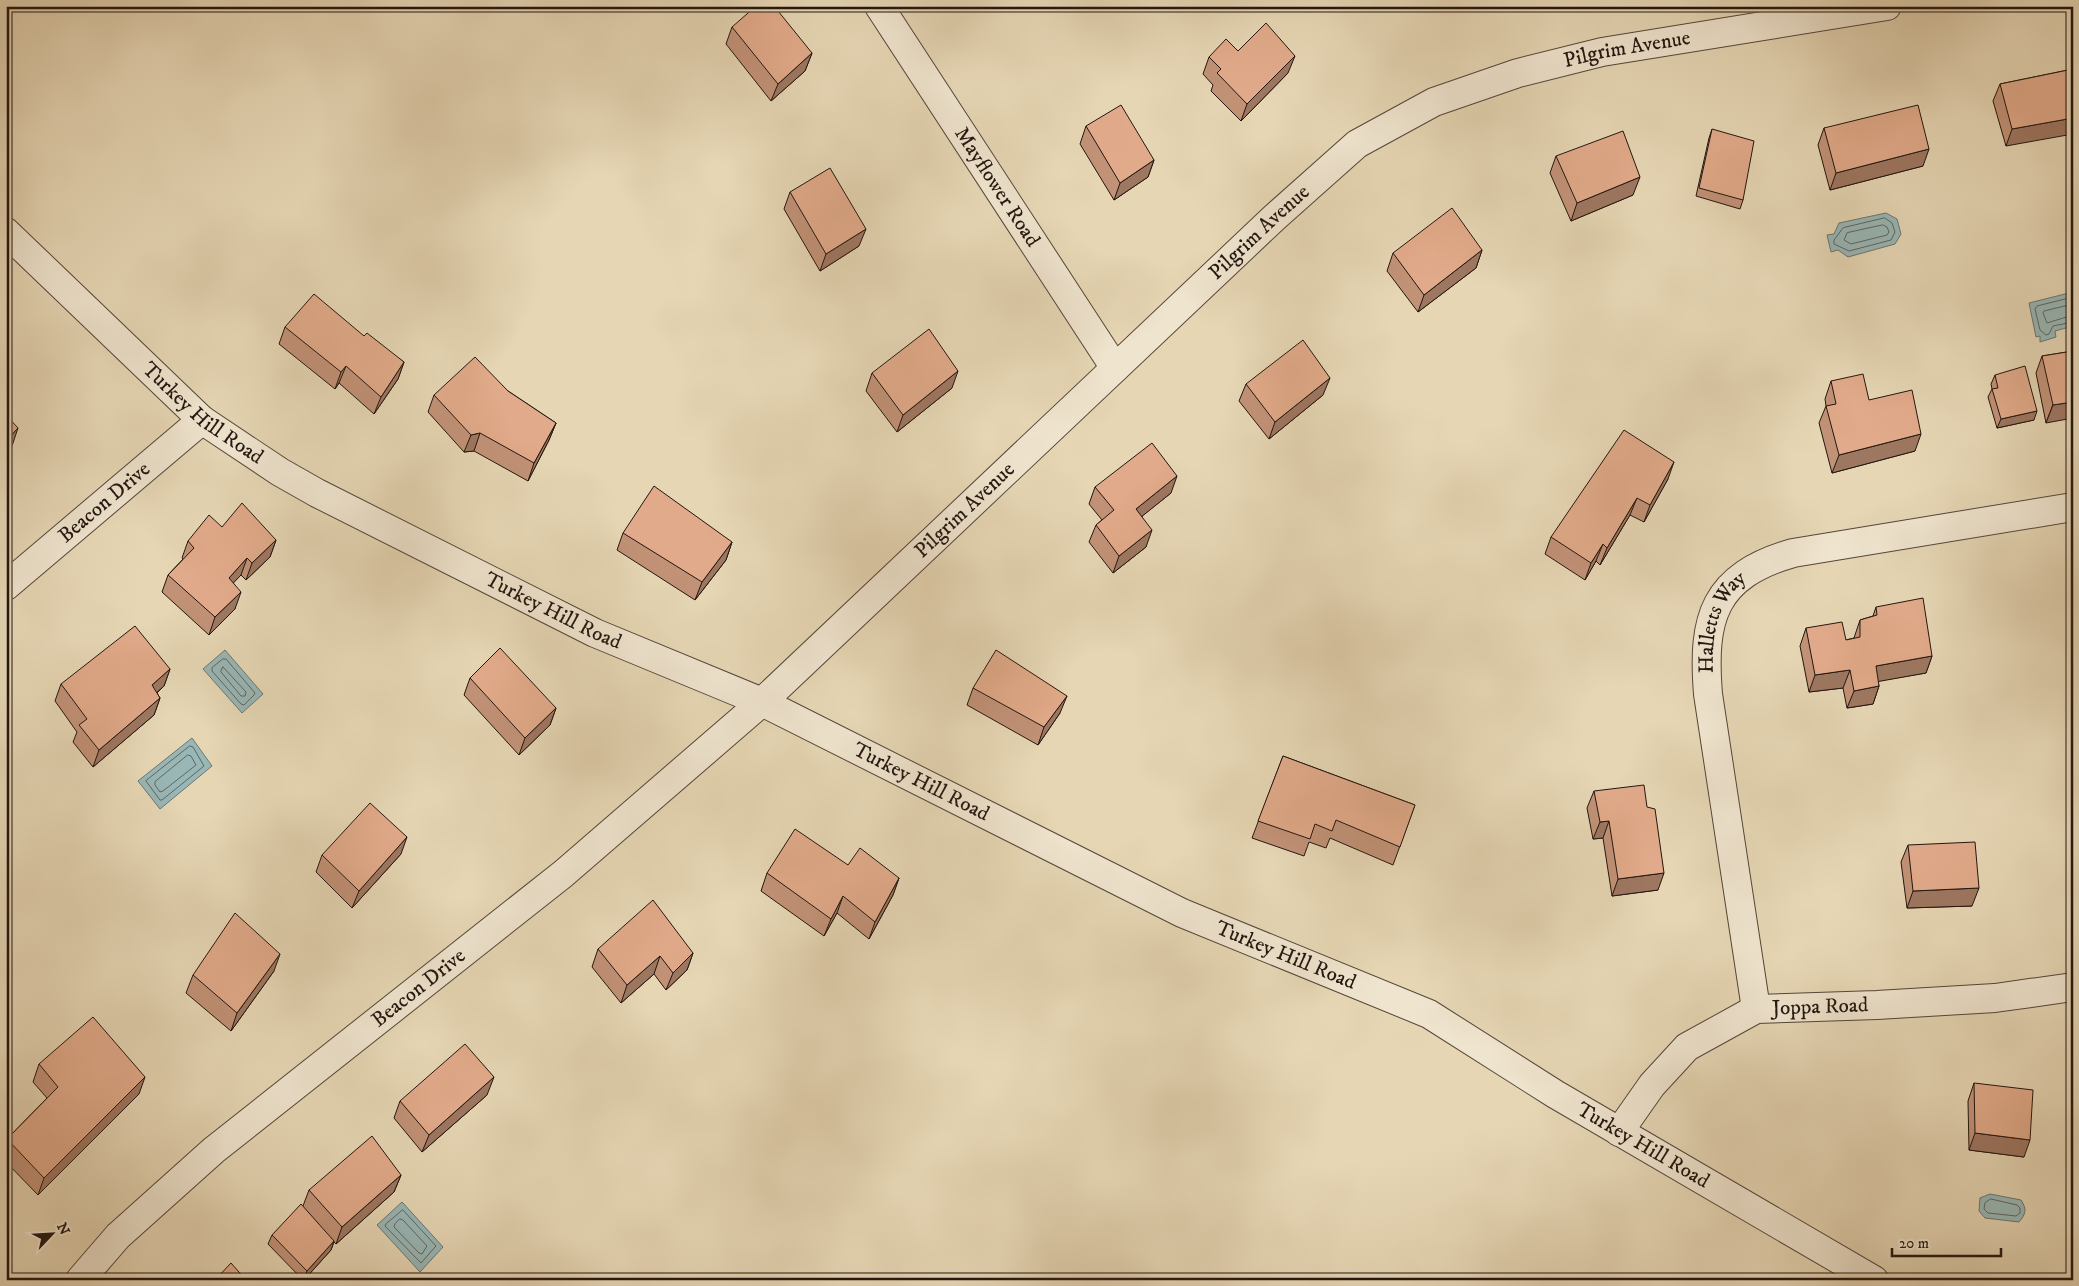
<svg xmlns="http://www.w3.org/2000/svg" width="2079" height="1286" viewBox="0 0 2079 1286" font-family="'IM FELL DW Pica',serif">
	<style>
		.water { fill: #99b7b6; stroke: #6a7774 }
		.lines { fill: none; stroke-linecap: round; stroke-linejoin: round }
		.shore { stroke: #5e6663; stroke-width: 1 }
		.minor-casing { stroke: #544639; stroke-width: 30 }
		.minor { stroke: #efe4ce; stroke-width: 28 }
		.wall { fill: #c29277; stroke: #231610 }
		.shaded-wall { fill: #9e7761; stroke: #231610 }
		.building { fill: #e1aa8a; stroke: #231610 }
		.labels { text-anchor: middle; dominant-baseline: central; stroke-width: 4.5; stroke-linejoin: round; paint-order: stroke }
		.street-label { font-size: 21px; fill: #231610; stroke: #efe4ce }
	</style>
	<rect width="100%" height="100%" fill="#e6d6b4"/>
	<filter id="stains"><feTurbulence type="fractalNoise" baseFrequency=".004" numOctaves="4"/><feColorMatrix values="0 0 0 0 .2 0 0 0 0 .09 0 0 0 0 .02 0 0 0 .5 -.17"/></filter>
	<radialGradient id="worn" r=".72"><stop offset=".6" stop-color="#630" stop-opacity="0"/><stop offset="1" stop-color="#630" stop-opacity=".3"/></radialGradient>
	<g class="water">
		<polygon points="1886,213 1897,219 1901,234 1895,244 1848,257 1838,250 1831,252 1827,235 1834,234 1839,223"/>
		<polygon points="2073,292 2073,326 2055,331 2056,337 2040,342 2040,336 2036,337 2029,303"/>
		<polygon points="225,650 263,694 242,713 203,669"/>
		<polygon points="192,738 212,766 160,809 138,781"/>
		<path d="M1990,1194l31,6c6,9 5,14 -2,22l-34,-4 -6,-7 1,-13z"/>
		<polygon points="402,1202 443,1247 420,1272 377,1225"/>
	</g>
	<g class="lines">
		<g class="shore">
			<polygon points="1885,218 1892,223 1895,232 1891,240 1849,251 1834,244 1834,240 1843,228"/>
			<polygon points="1883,225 1887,227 1889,232 1887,235 1851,244 1844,240 1847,233"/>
			<polyline points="2073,297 2037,306 2035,309 2040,330 2046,335 2049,334 2053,326 2073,322"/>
			<polyline points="2073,304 2044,311 2043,313 2047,323 2073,315"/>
			<polygon points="223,659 226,659 255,693 254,695 244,705 241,704 212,671 212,668"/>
			<polygon points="223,667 246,692 245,696 241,696 221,672"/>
			<polygon points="190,746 193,747 204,766 162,800 160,800 146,781"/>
			<polygon points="188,755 191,756 196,765 163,791 160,792 155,785 155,782"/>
			<polygon points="1991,1199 2017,1205 2020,1208 2020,1213 2016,1216 1988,1213 1984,1209 1985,1203"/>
			<polygon points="403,1210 436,1246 421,1263 385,1226 386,1224"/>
			<polygon points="400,1219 403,1220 427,1246 422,1254 419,1253 394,1227 395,1224"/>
		</g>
		<defs>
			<g id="minor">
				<path id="s1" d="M879,6l236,362"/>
				<path id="s2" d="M6,232l196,188 78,52 37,21 278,140 167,69 420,211 247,101 126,80 319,186"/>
				<path id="s3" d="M6,586l196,-166"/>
				<path id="s4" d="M1756,1009l-48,-315c-6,-76 5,-118 85,-141l280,-46"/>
				<path id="s5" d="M1619,1132l33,-47 35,-38 69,-38 121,-4 118,-7 78,-11"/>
				<path id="s6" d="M80,1280l38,-44 96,-86 349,-276 199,-172 513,-485 82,-73 77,-42 84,-29 84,-21 285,-46"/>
			</g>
		</defs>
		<use href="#minor" class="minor-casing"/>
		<use href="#minor" class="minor"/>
	</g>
	<g class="wall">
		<polygon points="732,27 812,53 805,71 771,101 726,44"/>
		<polygon points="1238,51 1288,73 1241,121 1211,91 1213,85 1203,74 1209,57"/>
		<polygon points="2073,69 2006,146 1993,101 2000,84"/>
		<polygon points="1086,126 1154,160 1148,177 1114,200 1080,144"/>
		<polygon points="1824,128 1923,166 1830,190 1818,145"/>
		<polygon points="1712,129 1743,200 1740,209 1696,196 1709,138"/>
		<polygon points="1556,156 1633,195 1571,221 1550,173"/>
		<polygon points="790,192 859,246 820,271 784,209"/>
		<polygon points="1482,250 1476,268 1418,312 1387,271 1393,253"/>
		<polygon points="285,327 364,336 404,362 398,379 374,414 339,383 335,389 279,344"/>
		<polygon points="2073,351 2046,423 2036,373 2042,356"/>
		<polygon points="872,373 952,388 897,432 866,391"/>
		<polygon points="1995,375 2034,420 1997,428 1988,397 1992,389 1991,384"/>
		<polygon points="1831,381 1869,400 1915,451 1832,473 1819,423 1826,406 1825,399"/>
		<polygon points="1246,384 1323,395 1269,439 1239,401"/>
		<polygon points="508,391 556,423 549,440 528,481 474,451 464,452 428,412 434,395"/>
		<polygon points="1668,479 1644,522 1630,515 1600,565 1596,561 1585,580 1545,554 1551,537"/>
		<polygon points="1095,487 1171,493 1142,516 1146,547 1113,573 1089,542 1096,525 1102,520 1089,504"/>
		<polygon points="222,527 276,540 270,557 246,580 241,575 233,583 235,609 209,635 162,592 168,575 183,559 182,558 188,541"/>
		<polygon points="623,533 732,542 726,560 695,600 617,550"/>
		<polygon points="2073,595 2073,622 2068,608"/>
		<polygon points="1876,607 1932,656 1926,673 1878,681 1879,686 1873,704 1847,708 1843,688 1809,692 1800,646 1806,628 1846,640 1854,638 1860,620 1873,616"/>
		<polygon points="170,669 164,686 157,693 160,698 154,715 93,767 73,742 77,732 55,701 61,684"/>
		<polygon points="470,678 556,708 550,725 519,755 464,695"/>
		<polygon points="973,688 1060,713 1038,745 967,705"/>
		<polygon points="1283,756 1415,805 1393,865 1330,838 1326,848 1309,842 1304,856 1252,838"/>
		<polygon points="1594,791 1658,890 1612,896 1603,838 1593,839 1587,808"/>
		<polygon points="1908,845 1972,906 1907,908 1901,862"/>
		<polygon points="401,854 352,908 316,872 322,855"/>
		<polygon points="848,865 899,878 893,895 869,939 837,913 824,936 761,891 767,873"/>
		<polygon points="598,949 693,953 687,970 666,990 654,974 621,1003 592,967"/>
		<polygon points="274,971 231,1031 186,993 193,975"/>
		<polygon points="39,1064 139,1094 38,1195 6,1162 6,1142 7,1139 47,1098 33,1082"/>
		<polygon points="1974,1083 2024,1157 1969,1150 1968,1101"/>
		<polygon points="487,1095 422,1152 394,1118 400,1101"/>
		<polygon points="401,1175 394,1192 336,1244 334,1242 331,1250 304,1280 303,1280 268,1244 272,1235 303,1206 309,1190"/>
	</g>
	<g class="shaded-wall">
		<polygon points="812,53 805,71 771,101 778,84"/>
		<polygon points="1295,56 1288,73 1241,121 1247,104"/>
		<polygon points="2073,118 2073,134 2006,146 2012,129"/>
		<polygon points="1929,149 1923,166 1830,190 1836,173"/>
		<polygon points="1154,160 1148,177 1114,200 1120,183"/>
		<polygon points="1640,177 1633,195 1571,221 1577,203"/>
		<polygon points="866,229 859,246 820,271 826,254"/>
		<polygon points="1482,250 1476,268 1418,312 1424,295"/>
		<polygon points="404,362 398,379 374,414 381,397"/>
		<polygon points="346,366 339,383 335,389 341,372"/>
		<polygon points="958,371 952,388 897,432 903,415"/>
		<polygon points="1330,378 1323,395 1269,439 1275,422"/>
		<polygon points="2073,402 2073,418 2046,423 2053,405"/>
		<polygon points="2037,411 2034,420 1997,428 2001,419"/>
		<polygon points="556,423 549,440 528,481 534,463"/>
		<polygon points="18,428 12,446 6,451 6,441"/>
		<polygon points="480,433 474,451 464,452 471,435"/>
		<polygon points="1921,434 1915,451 1832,473 1839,455"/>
		<polygon points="1674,462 1668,479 1644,522 1650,505"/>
		<polygon points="1177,476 1171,493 1130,526 1136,509"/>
		<polygon points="1637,498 1630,515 1600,565 1607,548"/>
		<polygon points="1152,530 1146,547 1113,573 1119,556"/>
		<polygon points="276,540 270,557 246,580 252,563"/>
		<polygon points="732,542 726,560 695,600 702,582"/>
		<polygon points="1603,544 1596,561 1585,580 1591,563"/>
		<polygon points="247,558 241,575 222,595 229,578"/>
		<polygon points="241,592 235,609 209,635 215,617"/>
		<polygon points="1932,656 1926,673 1870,683 1876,666"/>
		<polygon points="170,669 164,686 145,703 152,685"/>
		<polygon points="1850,670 1843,688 1809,692 1815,675"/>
		<polygon points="1879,686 1873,704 1847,708 1854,691"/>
		<polygon points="1067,696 1060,713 1038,745 1044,727"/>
		<polygon points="160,698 154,715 93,767 99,750"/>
		<polygon points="556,708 550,725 519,755 525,738"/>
		<polygon points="1609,821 1603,838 1593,839 1600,822"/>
		<polygon points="407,837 401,854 352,908 359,891"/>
		<polygon points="1664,873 1658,890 1612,896 1618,879"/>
		<polygon points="899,878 893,895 869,939 875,922"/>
		<polygon points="1979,888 1972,906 1907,908 1913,891"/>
		<polygon points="843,896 837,913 824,936 831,919"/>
		<polygon points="693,953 687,970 666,990 673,973"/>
		<polygon points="280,954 274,971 231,1031 237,1013"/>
		<polygon points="660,956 654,974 621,1003 627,985"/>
		<polygon points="145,1077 139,1094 38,1195 44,1178"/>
		<polygon points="494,1077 487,1095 422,1152 429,1135"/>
		<polygon points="1975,1133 2030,1140 2024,1157 1969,1150"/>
		<polygon points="401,1175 394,1192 336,1244 342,1227"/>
		<polygon points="334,1241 331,1250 304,1280 307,1271"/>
	</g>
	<g class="building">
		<polygon points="756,6 774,6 812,53 778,84 732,27"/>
		<polygon points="1266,23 1295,56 1247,104 1217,73 1221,69 1209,57 1226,39 1238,51"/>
		<polygon points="2073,69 2073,118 2012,129 2000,84"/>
		<polygon points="1121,105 1154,160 1120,183 1086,126"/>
		<polygon points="1918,105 1929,149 1836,173 1824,128"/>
		<polygon points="1712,129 1754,141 1743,200 1699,188"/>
		<polygon points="1623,131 1640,177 1577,203 1556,156"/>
		<polygon points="830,168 866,229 826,254 790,192"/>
		<polygon points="1452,208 1482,250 1424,295 1393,253"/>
		<polygon points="314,294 364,336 367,333 404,362 381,397 346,366 341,372 285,327"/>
		<polygon points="929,329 958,371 903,415 872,373"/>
		<polygon points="1303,340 1330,378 1275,422 1246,384"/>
		<polygon points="2073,351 2073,402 2053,405 2042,356"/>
		<polygon points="475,357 508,391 556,423 534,463 480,433 471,435 434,395"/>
		<polygon points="2025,366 2037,411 2001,419 1992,389 1998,388 1995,375"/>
		<polygon points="1863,374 1869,400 1912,390 1921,434 1839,455 1826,406 1836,404 1831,381"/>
		<polygon points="6,415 18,428 6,441"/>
		<polygon points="1624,430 1674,462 1650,505 1637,498 1607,548 1603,544 1591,563 1551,537"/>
		<polygon points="1152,443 1177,476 1136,509 1152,530 1119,556 1096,525 1114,510 1095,487"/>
		<polygon points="654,486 732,542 702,582 623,533"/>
		<polygon points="242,503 276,540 252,563 247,558 229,578 241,592 215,617 168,575 194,548 188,541 209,515 222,527"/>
		<polygon points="1923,598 1932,656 1876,666 1879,686 1854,691 1850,670 1815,675 1806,628 1842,622 1846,640 1860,637 1860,620 1877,615 1876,607"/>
		<polygon points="135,626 170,669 152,685 160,698 99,750 79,725 87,719 61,684"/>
		<polygon points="500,648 556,708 525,738 470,678"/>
		<polygon points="996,650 1067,696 1044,727 973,688"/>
		<polygon points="1283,756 1415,805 1400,847 1336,820 1332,831 1315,824 1310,839 1258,821"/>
		<polygon points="1644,785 1647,807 1655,809 1664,873 1618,879 1609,821 1600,822 1594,791"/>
		<polygon points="370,803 407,837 359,891 322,855"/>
		<polygon points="795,829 848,865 860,848 899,878 875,922 843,896 831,919 767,873"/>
		<polygon points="1975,842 1979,888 1913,891 1908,845"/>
		<polygon points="653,900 693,953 673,973 660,956 627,985 598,949"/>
		<polygon points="235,913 280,954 237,1013 193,975"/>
		<polygon points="93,1017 145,1077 44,1178 7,1139 58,1087 39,1064"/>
		<polygon points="465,1044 494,1077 429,1135 400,1101"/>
		<polygon points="1974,1083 2033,1090 2030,1140 1975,1133"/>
		<polygon points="372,1136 401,1175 342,1227 309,1190"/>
		<polygon points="301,1204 334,1241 307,1271 272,1235"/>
		<polygon points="231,1263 246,1280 215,1280"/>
	</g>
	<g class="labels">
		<g class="street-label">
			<text stroke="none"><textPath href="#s6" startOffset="1999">Pilgrim Avenue</textPath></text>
			<text stroke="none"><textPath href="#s1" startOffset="216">Mayflower Road</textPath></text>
			<text stroke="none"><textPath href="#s6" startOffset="1579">Pilgrim Avenue</textPath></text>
			<text stroke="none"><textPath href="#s2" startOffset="268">Turkey Hill Road</textPath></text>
			<text stroke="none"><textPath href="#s3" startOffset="129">Beacon Drive</textPath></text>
			<text stroke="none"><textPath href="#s6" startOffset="1174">Pilgrim Avenue</textPath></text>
			<text stroke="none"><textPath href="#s2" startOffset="672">Turkey Hill Road</textPath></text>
			<text stroke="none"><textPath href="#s4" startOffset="394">Halletts Way</textPath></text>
			<text stroke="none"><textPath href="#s2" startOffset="1078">Turkey Hill Road</textPath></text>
			<text stroke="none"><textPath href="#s2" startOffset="1482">Turkey Hill Road</textPath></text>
			<text stroke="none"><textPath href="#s6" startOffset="448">Beacon Drive</textPath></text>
			<text stroke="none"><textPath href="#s5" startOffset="252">Joppa Road</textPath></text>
			<text stroke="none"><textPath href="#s2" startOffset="1888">Turkey Hill Road</textPath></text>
		</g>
	</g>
	<rect width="2079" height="1286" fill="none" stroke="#e6d6b4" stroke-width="25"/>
	<rect x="8" y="8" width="2064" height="1271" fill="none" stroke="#231610" stroke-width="2.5"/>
	<rect x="12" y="12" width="2054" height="1261" fill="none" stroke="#231610"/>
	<g transform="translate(52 1234) rotate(65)" stroke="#efe4ce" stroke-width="4" paint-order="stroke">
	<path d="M0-4L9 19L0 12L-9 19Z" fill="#231610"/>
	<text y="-8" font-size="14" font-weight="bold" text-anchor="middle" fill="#231610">N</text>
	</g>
	<path d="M1892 1248v8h109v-8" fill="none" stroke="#231610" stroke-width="2.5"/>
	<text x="1899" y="1248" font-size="15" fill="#231610" stroke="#efe4ce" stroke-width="4" paint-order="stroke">20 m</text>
	<rect width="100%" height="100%" filter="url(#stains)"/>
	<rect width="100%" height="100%" fill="url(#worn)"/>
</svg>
